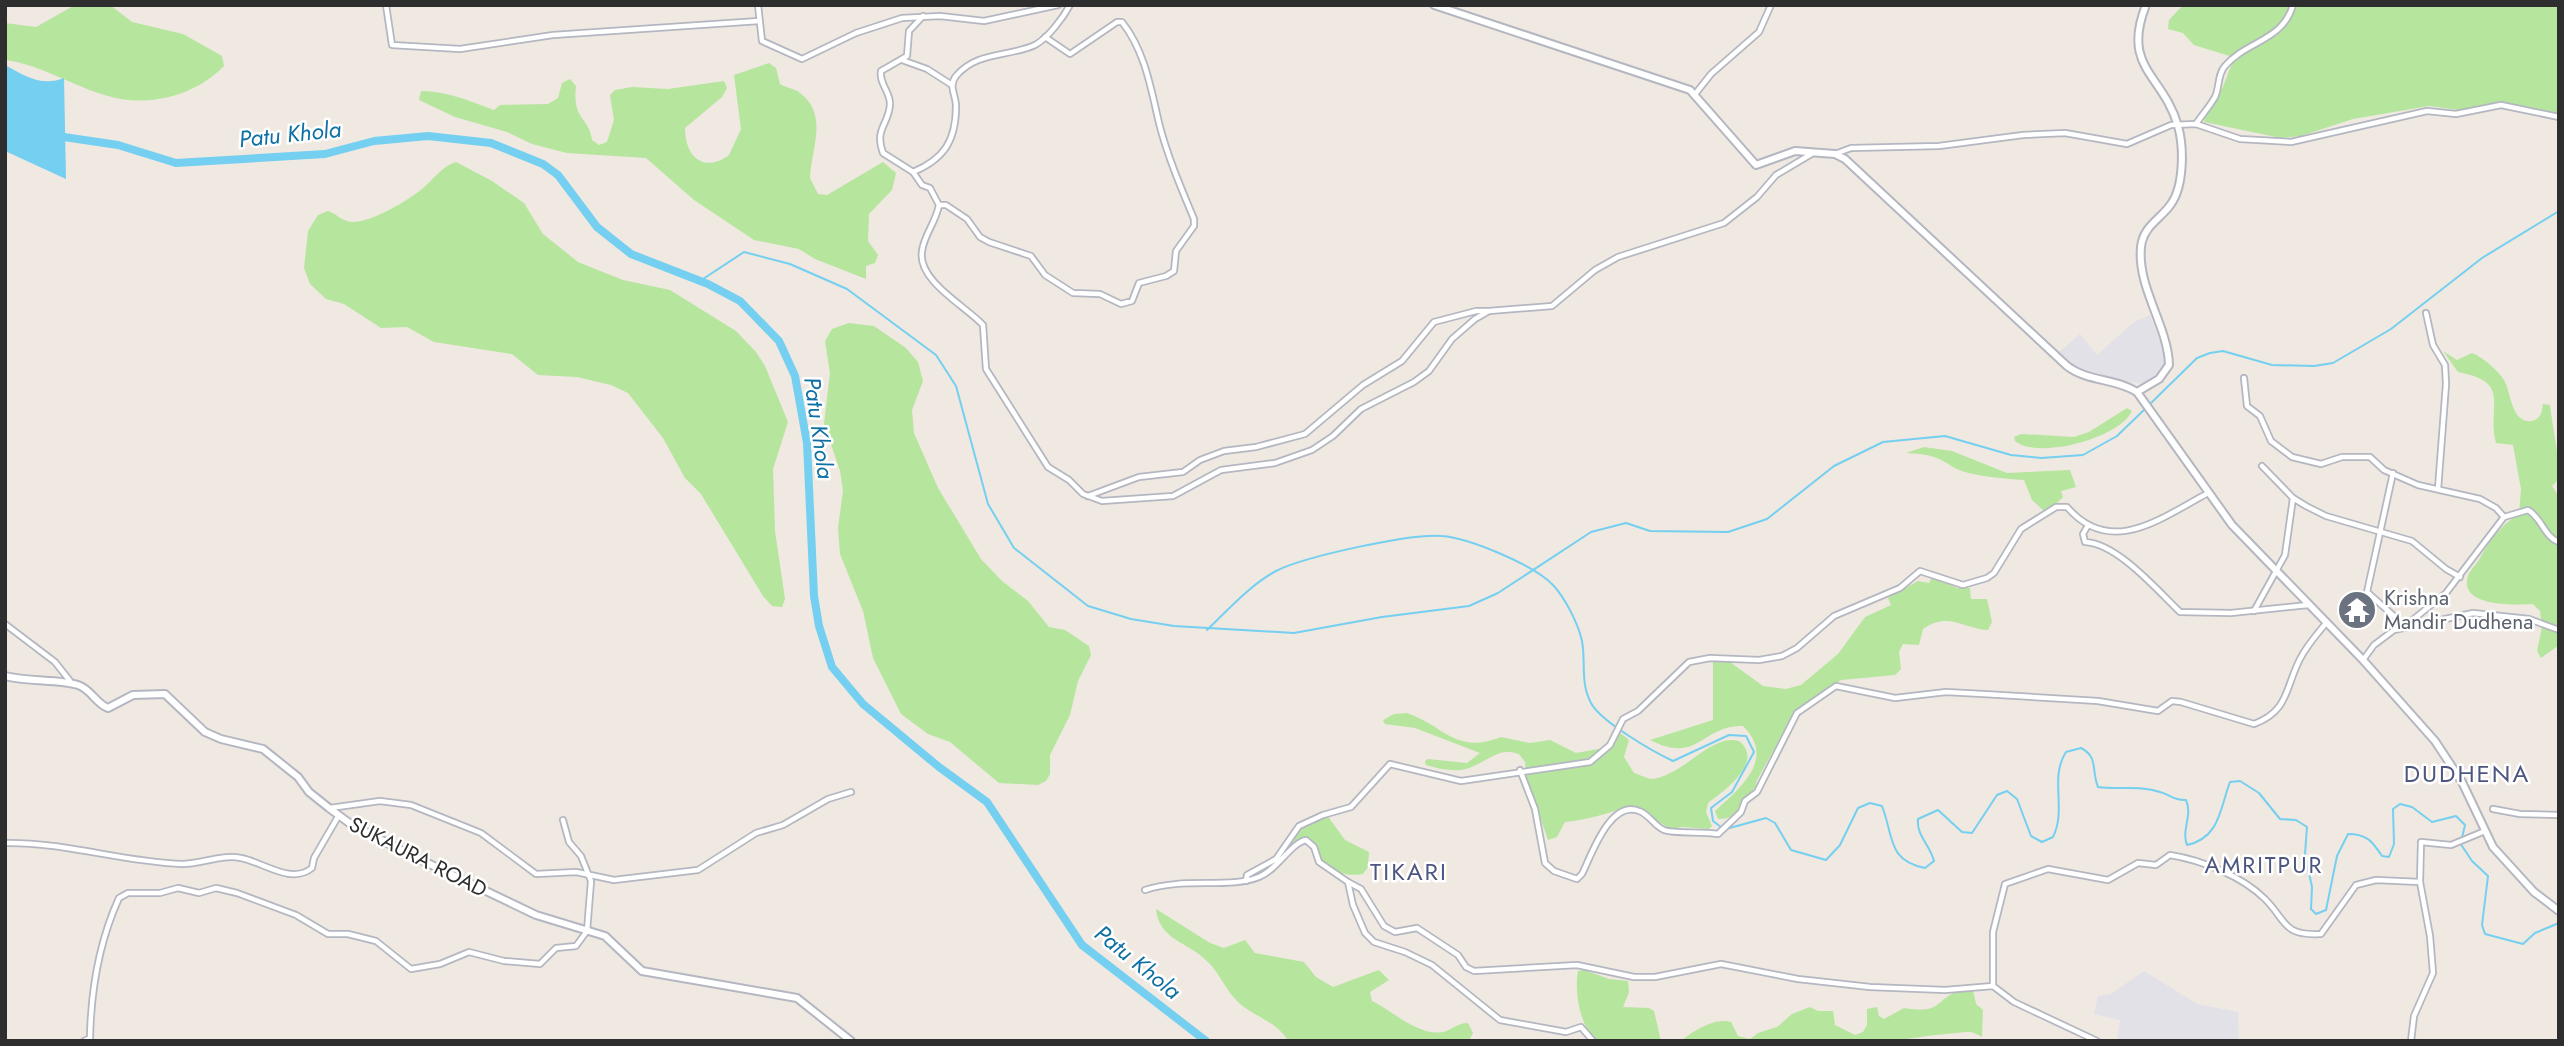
<svg xmlns="http://www.w3.org/2000/svg" width="2564" height="1046" viewBox="0 0 2564 1046" font-family="Jost,sans-serif">
	<style>
		.industrial { fill: #e3e1e8 }
		.green { fill: #b6e59e }
		.water { fill: #75cff0 }
		.lines { fill: none; stroke-linecap: round; stroke-linejoin: round }
		.stream { stroke: #75cff0; stroke-width: 2 }
		.river { stroke: #75cff0; stroke-width: 8 }
		.street-casing { stroke: #b4b7c1; stroke-width: 8 }
		.secondary-casing { stroke: #b4b7c1; stroke-width: 10 }
		.street { stroke: #fff; stroke-width: 4.5 }
		.secondary { stroke: #fff; stroke-width: 6 }
		.labels { text-anchor: middle; dominant-baseline: central; stroke-width: 5; stroke-linejoin: round; paint-order: stroke }
		.worship-label { font-size: 21px; fill: #5b616d; stroke: #fff; text-anchor: start }
		.street-label { font-size: 21px; fill: #2e2e2e; stroke: #fff }
		.water-label { font-size: 23px; font-style: italic; fill: #0d6fa3; stroke: #fff }
		.neighbourhood-label { font-size: 23px; letter-spacing: 2px; fill: #4d5680; stroke: #fff }
		.quarter-label { font-size: 24px; letter-spacing: 2px; fill: #4d5680; stroke: #fff }
	</style>
	<rect width="100%" height="100%" fill="#efe9e1"/>
	<g class="industrial">
		<polygon points="2150,315 2166,359 2158,376 2144,384 2085,375 2058,353 2080,334 2097,355 2134,322"/>
		<polygon points="2144,971 2197,1004 2238,1012 2239,1041 2117,1041 2120,1020 2094,1014 2098,996 2111,994"/>
	</g>
	<g class="green">
		<path d="M75,5h35l22,17 51,12 39,22 2,10c-29,30 -77,42 -116,30 -36,-10 -66,-31 -103,-36v-37l31,4z"/>
		<path d="M2183,5h376v110l-64,-12 -36,7 -30,-4 -76,13 -52,17 -20,2 -77,-16c2,-13 12,-20 17,-31 6,-12 7,-22 15,-33l-42,-13 -11,-12 -15,-4 1,-9z"/>
		<path d="M769,63l7,5 4,16c6,4 14,4 20,9 29,22 11,56 10,85l8,16 9,1 56,-33 13,11 -4,17 -23,24 -1,27 10,14 -3,8 -9,3v13l-51,-20 -16,-10 -45,-9 -60,-40 -48,-42 -79,-5 -35,-9 -25,-12 -52,-15 -36,-17 2,-9c27,0 48,10 73,19l6,-5 48,-1 10,-6 4,-15 8,-4 6,7c-4,35 13,30 16,54l7,5 8,-3 7,-22 -4,-25 5,-5 17,-3 36,2 56,-8 3,7 -5,9 -37,31c0,28 18,46 44,27l12,-26 -7,-54z"/>
		<path d="M456,162l36,19 32,22 19,31 35,28 45,18 47,10 66,41 20,21 9,14 23,56 -15,47 2,62 10,68 -3,8 -10,-1 -9,-10 -62,-102 -16,-16 -22,-40 -35,-45 -17,-8 -34,-8 -39,-2 -26,-21 -78,-12 -27,-15 -26,1 -37,-24 -18,-5 -16,-15 -6,-16 4,-37 10,-16 10,-4c7,2 12,8 19,10 18,6 60,-20 75,-32 11,-9 20,-23 34,-27z"/>
		<polygon points="849,323 874,326 906,348 918,362 923,381 912,410 914,433 938,488 981,559 1002,581 1028,601 1049,627 1065,630 1089,646 1091,655 1078,681 1070,715 1050,755 1050,774 1046,781 1038,785 999,783 950,742 928,734 901,714 873,658 863,611 840,554 838,528 843,491 840,471 824,424 830,373 825,341 832,329"/>
		<path d="M2443,351l14,9 15,-7c11,4 29,20 33,29 6,12 7,42 27,39 9,-2 10,-9 11,-17l7,1c3,26 9,49 9,74l-7,7 7,11v148l-18,13 -4,-7 5,-24 -2,-16 -7,-7c-16,1 -75,4 -65,-28 2,-6 9,-12 12,-18 10,-18 21,-33 39,-44l2,-25 -8,-44 -17,-2c-10,-37 17,-61 -38,-71z"/>
		<path d="M2127,408l5,3c-12,27 -94,49 -117,30l-1,-4 7,-3 53,3 15,-5z"/>
		<path d="M1924,447l28,4 55,22 63,-3 6,17 -15,4 2,6 -9,9 -11,4 -11,-10 -8,-20c-16,-1 -57,-4 -71,-13 -16,-11 -26,-13 -47,-14z"/>
		<path d="M1932,577l25,11h13l1,11h16l5,23 -4,8c-25,-1 -39,-19 -65,-1l-4,16 -16,-1 -4,8 2,17 -6,6 -54,5 -35,23 -15,16 -34,61c-2,12 -7,11 -13,19 -10,13 -5,19 -26,20l-3,-8c24,-22 62,-52 28,-85 -42,-1 -44,39 -93,14l63,-20v-59l17,1 33,24 23,3 15,-4 37,-31 27,-37 26,-12 -3,-7 30,-17 11,2z"/>
		<path d="M1407,713c38,13 48,42 94,24l29,6 20,-3 26,13 33,-6 10,-15 10,8 -5,17 10,16 16,6c34,-2 60,-46 89,-38 26,21 -15,50 -31,62l-2,9 6,14 -3,3 -26,-2 -13,2 -35,-23c-24,5 -45,14 -70,16l-8,15 -9,3 -21,-61 -2,-17 -6,-8c-22,-8 -32,9 -53,15 -12,3 -27,0 -40,-4l-1,-4 3,-2 39,4 13,-10 -65,-25 -30,-4 -2,-4 11,-6z"/>
		<path d="M1324,811l21,29 24,12 -1,15 -5,7c-29,5 -42,-13 -56,-35l-8,1 -7,7 -7,-4 13,-19z"/>
		<path d="M1156,909l54,34 14,5 21,-8 10,13 49,9 12,15 17,10 46,-17 10,10 -19,12 2,9c19,9 48,36 71,31 9,-2 14,-9 25,-9l5,10 -4,8h-181c-11,-20 -36,-25 -51,-40 -12,-12 -18,-29 -30,-40 -19,-19 -48,-21 -51,-52z"/>
		<path d="M1584,970l25,9 19,2 1,11 -6,15 26,1 5,3 7,30h-65c-16,-16 -22,-48 -18,-70z"/>
		<path d="M1962,989l11,1 3,14 7,6 -1,27c-3,-2 -7,-4 -11,-5 -6,-1 -71,7 -75,9h-215c12,-10 34,-24 50,-19l7,14 12,3 8,-6 19,-6 15,-13 18,-7 8,4h15l2,14 20,10 8,-3 4,-7v-16l10,-2 2,9 5,3 20,-11c40,6 28,-7 58,-19z"/>
	</g>
	<path class="water" d="M5,65c20,11 37,22 59,13l2,101 -61,-28z"/>
	<g class="lines">
		<g class="stream">
			<polyline points="700,281 744,252 790,264 847,289 936,355 956,386 988,504 1014,548 1088,606 1131,619 1174,626 1294,633 1382,617 1469,606 1498,593 1591,532 1626,523 1650,531 1728,532 1767,519 1834,466 1883,442 1945,436 2011,455 2041,458 2083,455 2117,436 2146,408"/>
			<polyline points="2150,404 2197,358 2210,353 2223,351 2272,365 2314,366 2333,363 2391,329 2482,258 2559,211"/>
			<path d="M1207,630c21,-20 43,-45 69,-59 27,-14 135,-38 166,-35 27,2 92,29 111,49 12,13 25,38 29,56 4,22 -2,41 9,62 10,19 63,49 82,58l56,-26 17,1 8,16 -22,40 -21,16 2,13 8,6"/>
			<path d="M1726,829l40,-11 9,5 16,27 35,10 14,-15 18,-37 12,-5 12,3c12,31 5,54 43,62l9,-7c-4,-16 -18,-26 -16,-42l20,-9 24,22 10,1 25,-38 10,-4 10,8 14,37 11,6 11,-5c14,-28 -4,-59 13,-85l15,-4c18,9 10,23 17,39 21,3 42,-2 62,5 11,3 14,9 26,8 7,15 -5,30 1,45 33,-7 33,-37 43,-63l10,-1 19,12 21,26 16,1 11,7 -2,27 7,33 -1,22 5,5 10,-4 11,-54 11,-22c19,0 24,7 34,22l7,1 5,-13 -1,-35 7,-5 12,3 20,15 24,-6 9,9 -3,13"/>
			<polyline points="2460,843 2472,861 2488,876 2482,925 2485,934 2523,944 2535,933 2559,923"/>
		</g>
		<polyline class="river" points="57,136 118,145 176,163 325,154 374,141 428,136 491,143 543,164 558,175 597,227 631,254 708,284 740,301 779,341 795,376 807,443 814,596 819,626 832,667 863,704 939,767 987,802 1082,945 1206,1041"/>
		<defs>
			<g id="street">
				<polyline points="386,5 392,45 460,49 553,35 759,21"/>
				<polyline points="758,5 762,41 802,59 856,33 902,18 940,16 984,21 1058,5"/>
				<path d="M923,16l-14,15 -2,25 -26,15c-2,13 9,20 9,33 -1,21 -16,24 -7,49l30,19 9,13 8,3 9,17c-3,17 -15,30 -17,46 -5,30 45,56 61,74l3,44 62,98 21,13 14,14 19,7 71,-5 48,-26 54,-7 37,-13 21,-14 28,-27 53,-27 15,-11 23,-32 23,-20 14,-8 63,-5 43,-36 23,-13 106,-34 33,-26 19,-22 37,-22"/>
				<polyline points="902,60 927,69 952,85"/>
				<polyline points="1696,93 1711,74 1759,32 1771,5"/>
				<path d="M2196,124c6,-9 14,-18 19,-27 5,-10 2,-22 10,-31 21,-25 58,-25 68,-61"/>
				<polyline points="1835,154 1851,148 1939,146 2023,135 2065,133 2127,144 2171,125 2196,124 2240,139 2291,142 2427,111 2456,114 2501,105 2559,117"/>
				<path d="M913,172c31,-13 43,-31 43,-66 0,-11 -8,-20 0,-30 21,-25 53,-19 79,-31 13,-7 28,-27 35,-40"/>
				<path d="M939,205h7l21,14 13,18 9,5 42,14 14,19 28,18 27,1 21,10 11,-3 7,-18 27,-7 8,-5 2,-20 18,-25v-7c-13,-31 -27,-64 -35,-96 -8,-34 -14,-72 -37,-101h-5l-47,32 -25,-17"/>
				<polyline points="2426,313 2433,345 2445,365 2446,384 2438,489"/>
				<polyline points="2244,378 2247,406 2260,416 2271,441 2292,457 2321,464 2342,457 2370,457 2384,470 2418,485 2480,499 2496,508 2504,517"/>
				<polyline points="2262,466 2293,498 2306,506 2326,516 2412,541 2446,569 2460,577"/>
				<path d="M2393,473l-26,119 38,34 41,-33 58,-76 24,-7c14,8 16,27 31,32"/>
				<polyline points="1088,496 1139,477 1183,472 1200,460 1224,451 1256,447 1305,434 1363,385 1402,361 1434,322 1476,311 1488,311"/>
				<path d="M2087,527l-4,7 2,8c32,1 73,49 95,70l51,1 77,-8"/>
				<polyline points="2254,611 2285,555 2293,498"/>
				<polyline points="5,624 55,662 70,681"/>
				<polyline points="2363,660 2374,645 2394,630 2473,613 2529,619 2559,630"/>
				<path d="M1520,770l15,39 10,54 9,8 23,8 5,-5c9,-18 28,-75 57,-63 10,3 15,15 25,19 10,4 39,1 54,4l23,-22 4,-11 12,-9 40,-79 39,-27 59,12 51,-6 37,2 115,7 60,10 14,-10 9,1 73,22c35,-13 31,-36 46,-65 7,-14 17,-25 27,-37"/>
				<polyline points="330,808 380,801 411,805 481,833 536,874 576,872 614,880 698,870 756,833 783,825 828,799 851,792"/>
				<polyline points="2493,809 2520,814 2559,815"/>
				<path d="M5,843c60,-1 118,19 177,21 20,0 39,-10 59,-6 22,4 50,27 71,10l2,-10 25,-43"/>
				<path d="M1246,881l1,-6 29,-16 23,-33 24,-11 28,-8 39,-43 71,17 129,-19 20,-17 13,-26 15,-8 51,-49 21,-4 49,2 23,-4 15,-8 37,-32 66,-28 20,-17 43,14 24,-7 7,-5 27,-44 35,-22h11c44,51 94,11 141,-14"/>
				<polyline points="1348,882 1361,889 1384,926 1395,932 1417,928 1458,955 1466,967 1474,971 1577,965 1634,977 1655,977 1721,964 1798,979 1870,987 1945,990 1993,986 2014,1002 2097,1041"/>
				<path d="M1145,890c38,-13 84,-1 114,-13 18,-7 32,-34 47,-37l8,7 5,15 29,20 5,23 12,28 9,9 31,10 27,13 68,55 66,12 15,-5 12,14"/>
				<path d="M1993,986v-54l12,-48 43,-15 60,11 30,-17 18,2 14,-10c31,5 72,21 95,44 22,22 17,37 56,35l35,-49 20,-5 44,2 1,-40 30,3 34,-14"/>
				<path d="M84,1041l6,-3c1,-49 9,-96 29,-140l9,-5h32l18,-5 21,5 17,-5 21,5 59,22 32,19h20l28,7 35,28 29,-5 29,-12 35,9 36,3 16,-16 20,-2 11,-15 4,-50 -10,-25 -12,-14 -6,-22"/>
				<polyline points="2411,1041 2414,1016 2433,973 2430,936 2420,882"/>
			</g>
			<g id="secondary">
				<path d="M1434,5l256,85 66,75 39,-14 40,3 10,5 222,207c21,16 48,12 70,26l95,133 131,135 72,81 27,41 31,65 41,45 25,19"/>
				<path d="M2137,392l22,-13 10,-14c-1,-39 -32,-77 -28,-118 2,-21 20,-28 30,-43 13,-18 13,-57 7,-78 -15,-52 -57,-58 -32,-121"/>
				<path d="M5,676c23,6 54,3 73,9 13,4 18,19 30,23l25,-13 32,-1 40,38 16,7 42,10 35,28 11,15 20,16 23,17 61,31 123,59 69,21 37,35 155,27 54,43"/>
			</g>
		</defs>
		<use href="#street" class="street-casing"/>
		<use href="#secondary" class="secondary-casing"/>
		<use href="#street" class="street"/>
		<use href="#secondary" class="secondary"/>
	</g>
	<defs>
		<symbol id="temple-disc" viewBox="-11 -11 22 22"><circle r="9.5" fill="#6b7280" stroke="#fff"/><path d="M0-6L5-2H3V0L6.5 2.5H4V6H1.5V3h-3V6H-4V2.5H-6.5L-3 0V-2H-5Z" fill="#fff"/></symbol>
	</defs>
	<g fill-rule="evenodd">
		<use href="#temple-disc" x="2335" y="588" width="44" height="44"/>
	</g>
	<g class="labels">
		<g class="worship-label">
			<text x="2384" y="598">Krishna<tspan x="2384" dy="24">Mandir Dudhena</tspan></text>
		</g>
		<g class="street-label">
			<text transform="translate(418 857) rotate(27)">SUKAURA ROAD</text>
		</g>
		<g class="water-label">
			<text transform="translate(290 134) rotate(-6)">Patu Khola</text>
			<text transform="translate(819 428) rotate(82)">Patu Khola</text>
			<text transform="translate(1138 962) rotate(39)">Patu Khola</text>
		</g>
		<g class="neighbourhood-label">
			<text x="2264" y="865">AMRITPUR</text>
		</g>
		<g class="quarter-label">
			<text x="2467" y="773">DUDHENA</text>
			<text x="1409" y="871">TIKARI</text>
		</g>
	</g>
	<rect width="2564" height="1046" fill="none" stroke="#2e2e2e" stroke-width="14"/>
</svg>
